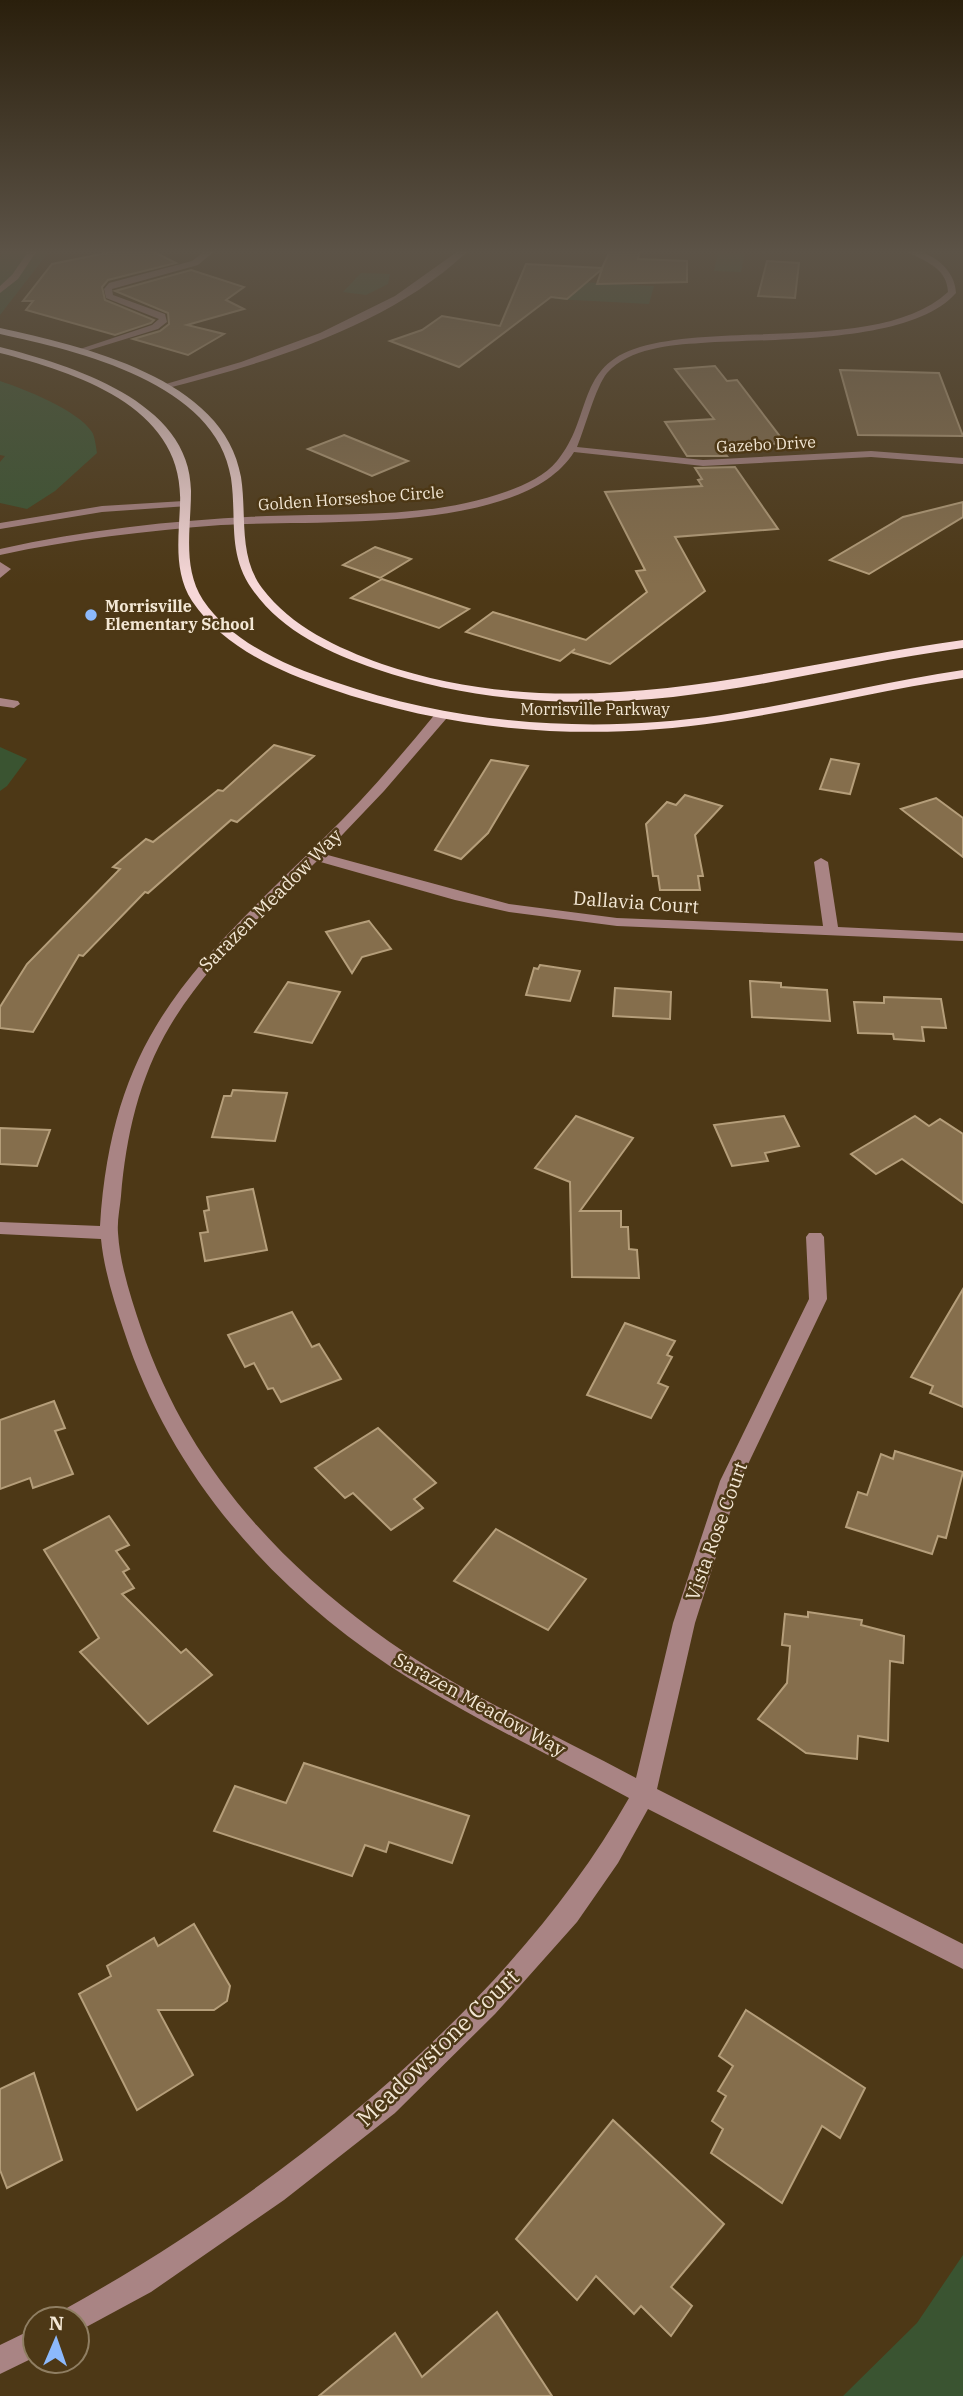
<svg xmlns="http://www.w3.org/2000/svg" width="963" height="2396" viewBox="0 0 963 2396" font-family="'IBM Plex Serif',serif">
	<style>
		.green { fill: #3a5431 }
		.building { fill: #856e4c; stroke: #b59e7a; stroke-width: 2 }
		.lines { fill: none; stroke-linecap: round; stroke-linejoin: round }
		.minor { fill: #a98484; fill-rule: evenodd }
		.major { fill: #f7d8d8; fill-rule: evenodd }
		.poi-dot { fill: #8cb9fc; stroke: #4d3816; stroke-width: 2.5 }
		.labels { text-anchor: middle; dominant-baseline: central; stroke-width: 5; stroke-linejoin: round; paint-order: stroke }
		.far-street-label { font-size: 16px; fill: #f3e7d4; stroke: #4d3816 }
		.far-poi-label { font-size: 16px; font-weight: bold; fill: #f3e7d4; stroke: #4d3816; text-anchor: start }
		.street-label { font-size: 19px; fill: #f3e7d4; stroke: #4d3816 }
		.near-street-label { font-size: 23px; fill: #f3e7d4; stroke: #4d3816 }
	</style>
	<rect width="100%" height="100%" fill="#4d3816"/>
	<g class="green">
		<polygon points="7,249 51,249 0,315 0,257"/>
		<polygon points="718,252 745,253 741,272 714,271"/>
		<polygon points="361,273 390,274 388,284 366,295 343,292"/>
		<polygon points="561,281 654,286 649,304 554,299"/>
		<path d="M0,381c24,8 78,29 92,51 3,5 4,15 5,21l-42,38 -28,18 -27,-6v-41l5,-6 -5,-1z"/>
		<polygon points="0,747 27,759 7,786 0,791"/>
		<polygon points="963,2255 963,2396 843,2396 917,2323"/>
	</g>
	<g class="building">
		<polygon points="126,249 148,249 176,263 108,280 102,287 105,300 154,320 151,323 115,335 26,310 33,301 23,301 52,264"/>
		<polygon points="611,249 640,249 638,259 687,261 687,282 597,284 602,269 567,299 551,297 459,367 390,341 422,330 442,316 500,326 526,264 602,268"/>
		<polygon points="767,261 799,263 795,298 758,296"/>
		<polygon points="191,270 244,287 226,300 244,309 187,325 224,334 188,355 133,339 160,331 169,324 168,313 115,291"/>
		<polygon points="715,366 727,381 737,380 785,443 721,448 727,456 687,456 665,422 714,419 675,369"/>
		<polygon points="840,370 939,373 963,436 858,435"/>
		<polygon points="344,435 408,461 372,476 308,449"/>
		<polygon points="735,467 778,529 675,537 705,591 610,664 571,652 575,649 560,661 466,632 493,612 586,640 647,592 636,571 645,570 605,492 702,486 698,480 702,479 695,468"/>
		<polygon points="963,502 963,517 869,574 830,560 903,517"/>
		<polygon points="375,547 411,559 380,578 343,565"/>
		<polygon points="382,579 469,609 439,628 351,598"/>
		<polygon points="274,745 314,756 237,822 231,820 148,893 145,892 83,956 79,955 33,1032 0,1028 0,1007 27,964 120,869 113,867 146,839 153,842 218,790 223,791"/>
		<polygon points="831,759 859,764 850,794 820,789"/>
		<polygon points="491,760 528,766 488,833 461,859 435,850"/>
		<polygon points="685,795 722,806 695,835 703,876 698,876 700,890 660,890 658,876 653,876 646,824 667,802 676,805"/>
		<polygon points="936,798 963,818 963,857 901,809"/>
		<polygon points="369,921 391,949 362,957 352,973 326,932"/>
		<polygon points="540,965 580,971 570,1001 526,995 534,968 538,969"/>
		<polygon points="750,981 781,983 781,987 827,990 830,1021 752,1017"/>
		<polygon points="288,982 340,992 312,1043 255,1032"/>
		<polygon points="615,988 671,992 670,1019 613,1016"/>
		<polygon points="884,997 941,999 946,1028 922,1027 924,1041 894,1039 893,1034 858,1033 854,1002 884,1003"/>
		<polygon points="233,1090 287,1093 275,1141 212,1137 224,1096 231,1096"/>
		<polygon points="576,1116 633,1138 580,1211 621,1211 621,1227 628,1227 629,1249 637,1250 639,1278 572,1277 570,1182 535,1168"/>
		<polygon points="784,1116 799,1146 765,1153 768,1161 732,1166 714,1125"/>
		<polygon points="915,1116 929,1126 940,1119 963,1134 963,1203 902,1159 876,1174 851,1154"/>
		<polygon points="0,1128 50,1130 37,1166 0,1164"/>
		<polygon points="253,1189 267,1250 205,1261 200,1233 208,1232 204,1211 209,1210 207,1197"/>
		<polygon points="963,1289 963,1407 930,1393 933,1386 911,1377"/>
		<polygon points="292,1312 312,1347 319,1344 341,1379 281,1402 273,1388 268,1389 254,1363 245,1367 228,1335"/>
		<polygon points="625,1323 675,1341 667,1355 672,1357 658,1383 668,1387 651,1418 587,1395"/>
		<polygon points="54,1401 65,1428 55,1431 73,1474 33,1488 30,1478 0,1489 0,1420"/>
		<polygon points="378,1428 436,1483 414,1499 423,1508 391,1530 353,1493 345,1498 315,1468"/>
		<polygon points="895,1451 963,1472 946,1538 938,1536 932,1554 846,1527 858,1492 867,1495 881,1454 893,1459"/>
		<polygon points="109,1516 129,1545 116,1551 129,1569 123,1572 134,1588 122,1594 181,1653 186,1649 212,1675 148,1724 80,1652 99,1638 44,1550"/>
		<polygon points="496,1529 586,1579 548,1630 454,1581"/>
		<polygon points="808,1612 862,1620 861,1625 904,1636 903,1663 890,1661 888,1741 858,1736 857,1759 806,1753 758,1719 787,1683 790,1646 782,1645 785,1614 808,1617"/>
		<polygon points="304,1763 469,1816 452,1863 389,1842 386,1852 365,1845 352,1876 214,1831 235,1786 286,1803"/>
		<polygon points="194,1924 230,1986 227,2001 214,2010 158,2010 193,2075 137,2110 79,1994 111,1976 107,1966 154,1938 158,1946"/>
		<polygon points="746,2010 865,2088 840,2138 822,2126 782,2203 711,2153 723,2129 712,2121 726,2096 718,2091 733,2066 719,2056"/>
		<polygon points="34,2073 62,2160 7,2188 0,2170 0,2089"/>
		<polygon points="613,2120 724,2224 671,2287 692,2306 671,2336 641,2306 634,2314 596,2276 577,2300 516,2239"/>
		<polygon points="497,2312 552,2396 319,2396 395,2333 422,2377"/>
	</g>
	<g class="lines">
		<g class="minor">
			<polygon points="30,249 38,249 18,279 0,293 0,286 12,275"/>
			<polygon points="208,249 217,249 198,265 112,289 113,295 165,314 167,322 158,329 80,353 80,349 152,325 159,319 106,298 104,289 109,283 192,261"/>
			<path d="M461,249h9c-78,76 -203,114 -306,140l-5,-3 82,-24 79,-29 75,-37z"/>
			<path d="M903,249c25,0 52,18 53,44 -46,52 -188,45 -255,50 -31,2 -71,5 -94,30 -11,13 -22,55 -30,74l126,13 168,-9 92,7v6l-92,-7 -168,9 -129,-14c-52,84 -264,67 -353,73 -75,6 -148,14 -221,30v-6c88,-20 178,-29 267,-33 81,-3 164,3 241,-25 17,-6 38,-16 49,-30 36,-43 18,-95 83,-114 85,-25 244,5 308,-55 -1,-26 -26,-31 -45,-43z"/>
			<polygon points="184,501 188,502 188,506 102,512 0,529 0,523 102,506"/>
			<polygon points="0,562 11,569 0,578"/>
			<polygon points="0,698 18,701 20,704 14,708 0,706"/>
			<path d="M441,712l5,1v6l-62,72 -60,63 185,50 108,14 206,8 -9,-64 7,-4 7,4 10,65 125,6v8l-346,-15 -108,-14 -54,-12 -138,-39c-52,51 -109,101 -147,165 -31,52 -44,110 -49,170 -1,12 -4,24 -3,37 2,32 13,65 23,95 43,127 125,223 232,302 81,60 175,101 263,148l37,-155 47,-142 89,-182 -3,-62 3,-4h12l3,4 3,62 -87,182 -45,142 -38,166 306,155v25l-315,-160 -30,54 -41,59 -82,92 -100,99 -111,87 -133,92 -74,40v-13h-16l4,-10c210,-117 444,-299 564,-511 -73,-40 -148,-75 -219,-119 -131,-82 -238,-199 -286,-348 -10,-30 -20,-61 -23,-92l-101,-5v-12l100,4c12,-193 94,-260 223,-387 40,-39 77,-82 113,-126z"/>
			<polygon points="35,2328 35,2357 0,2374 0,2345"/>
		</g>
		<g class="major">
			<path d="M0,328c82,18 225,50 241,149 6,39 -3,78 21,111 29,39 76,60 120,76 198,67 385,3 581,-24v8c-97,13 -193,38 -290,49 -98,11 -204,4 -297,-28 -47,-16 -95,-38 -124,-80 -25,-36 -15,-70 -21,-111 -14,-95 -153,-127 -231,-144z"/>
			<path d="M0,347c70,18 191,54 191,144 0,37 -9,76 12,109 29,43 84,66 132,82 124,43 257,52 386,33 81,-12 161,-33 242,-45v8c-81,12 -161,32 -242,44 -132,20 -267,10 -393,-34 -50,-17 -105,-41 -136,-87 -19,-30 -13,-64 -12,-97 5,-97 -103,-131 -180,-151z"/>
		</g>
	</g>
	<linearGradient id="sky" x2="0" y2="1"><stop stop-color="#2a1f0c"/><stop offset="0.43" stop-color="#5c5347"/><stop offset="1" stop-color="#5c5347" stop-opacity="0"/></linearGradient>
	<rect width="963" height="585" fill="url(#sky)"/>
	<circle class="poi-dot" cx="91" cy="615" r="7"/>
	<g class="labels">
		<g class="far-street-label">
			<text transform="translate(766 444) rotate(-3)">Gazebo Drive</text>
			<text transform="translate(351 498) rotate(-4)">Golden Horseshoe Circle</text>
			<text x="595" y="709">Morrisville Parkway</text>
		</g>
		<g class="far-poi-label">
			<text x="105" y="606">Morrisville<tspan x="105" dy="18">Elementary School</tspan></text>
		</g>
		<g class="street-label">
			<text transform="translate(270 900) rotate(-45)">Sarazen Meadow Way</text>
			<text transform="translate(636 902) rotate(4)">Dallavia Court</text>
			<text transform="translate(716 1531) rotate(-70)">Vista Rose Court</text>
			<text transform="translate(480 1704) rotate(29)">Sarazen Meadow Way</text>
		</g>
		<g class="near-street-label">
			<text transform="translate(437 2047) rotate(-44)">Meadowstone Court</text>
		</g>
	</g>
	<g transform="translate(56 2340) rotate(2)"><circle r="33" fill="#4d3816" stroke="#8f7e62" stroke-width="2"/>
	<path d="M0-5L12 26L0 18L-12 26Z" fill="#8cb9fc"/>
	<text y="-10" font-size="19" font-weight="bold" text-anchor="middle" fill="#f3e7d4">N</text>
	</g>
</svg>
